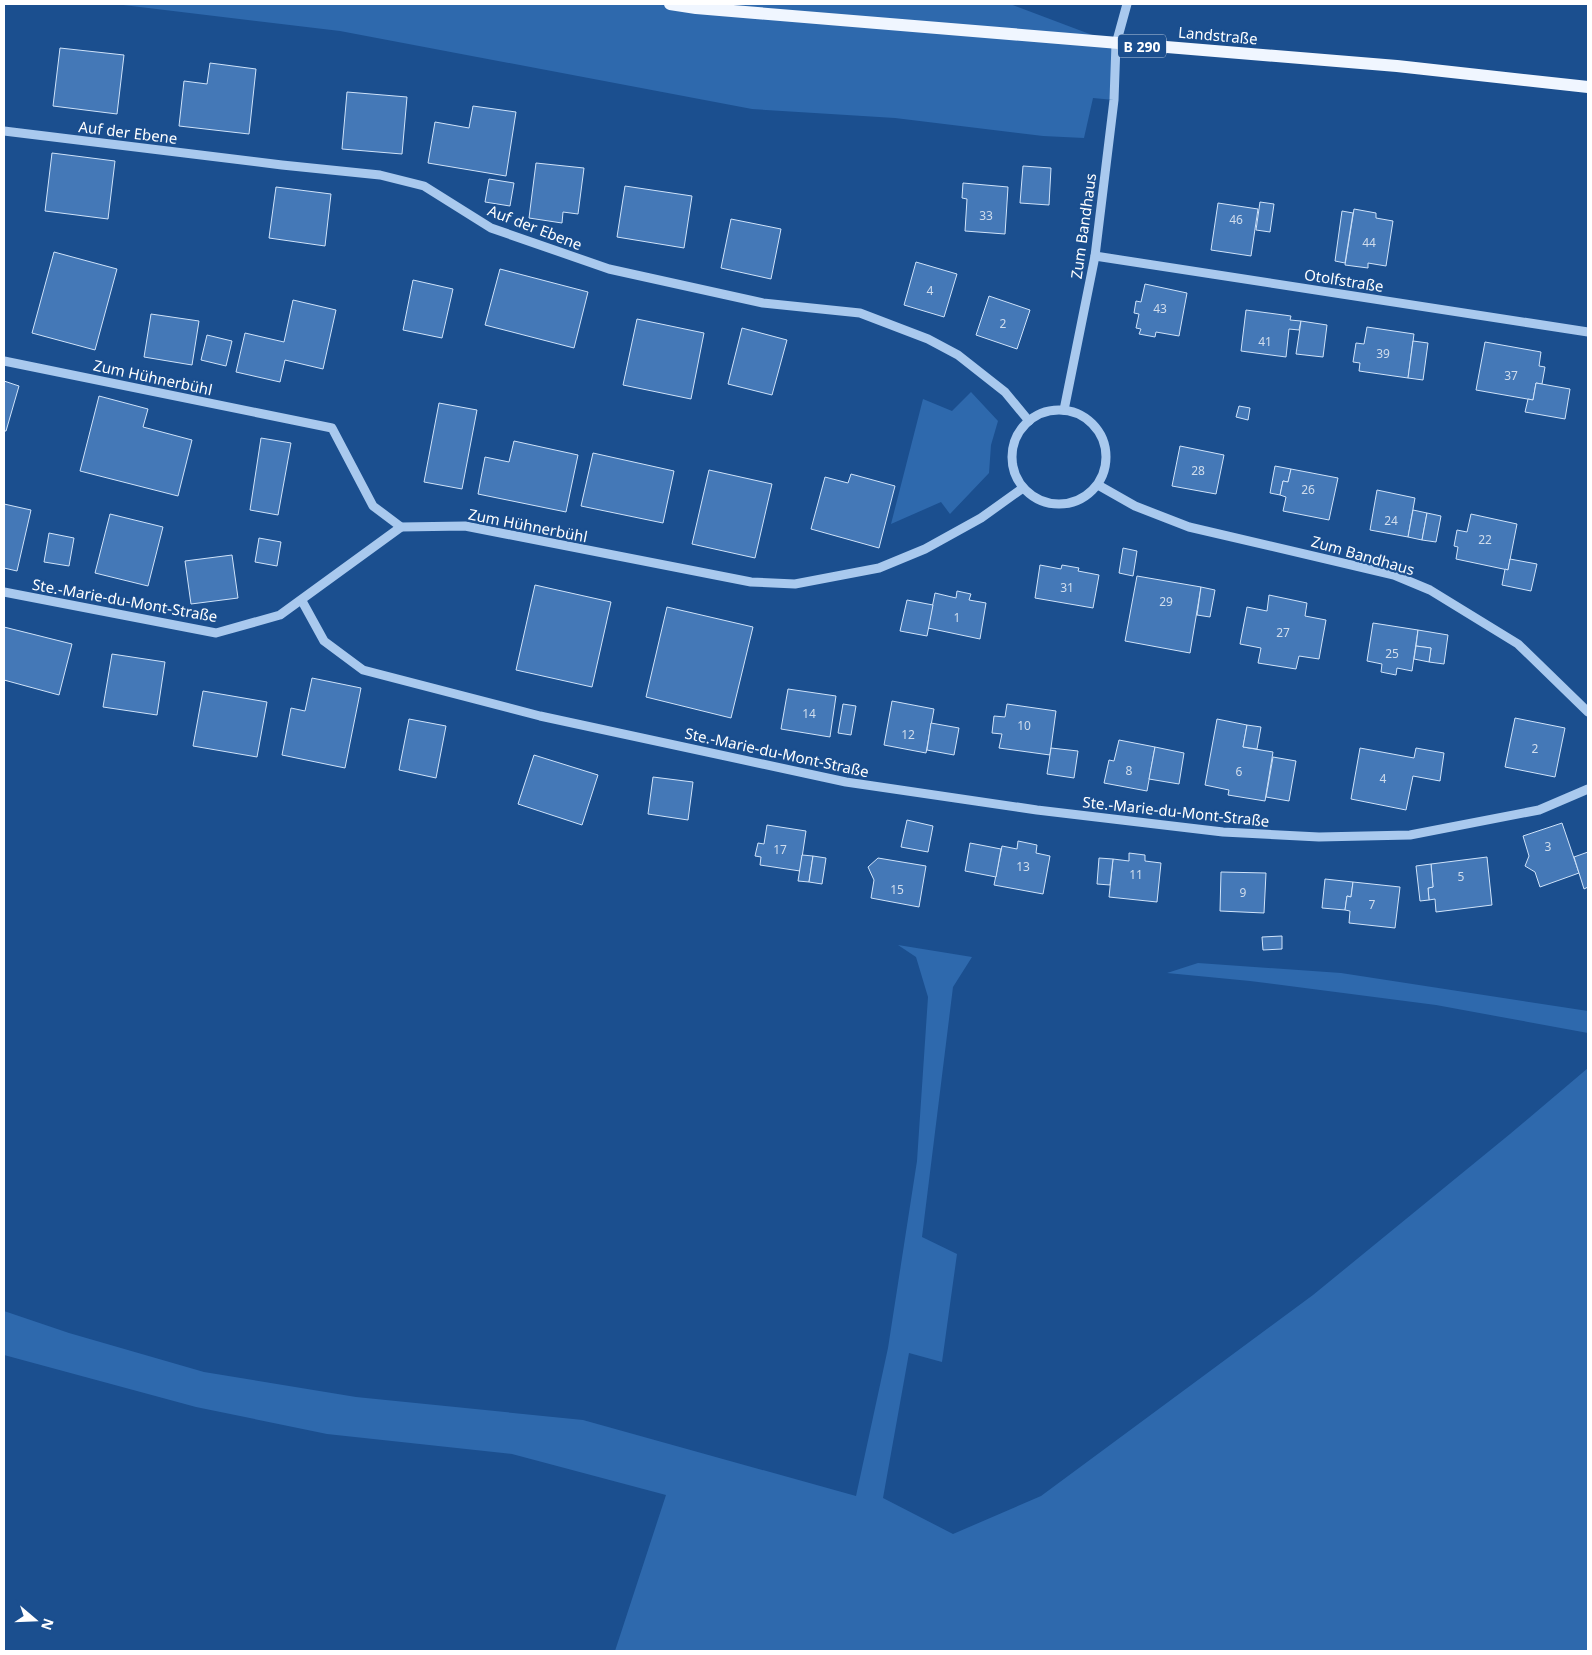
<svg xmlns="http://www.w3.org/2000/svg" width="1592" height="1655" viewBox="0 0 1592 1655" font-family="'Noto Sans',sans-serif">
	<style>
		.green { fill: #2e69ad }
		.building { fill: #4478b7; stroke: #cfe3fa }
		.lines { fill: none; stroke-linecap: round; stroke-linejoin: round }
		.minor { stroke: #a9c9ee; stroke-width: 9 }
		.major { stroke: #f0f6ff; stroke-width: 12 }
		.labels { text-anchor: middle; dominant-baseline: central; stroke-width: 4.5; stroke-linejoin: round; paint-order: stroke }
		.number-label { font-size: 12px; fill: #d0dded }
		.shield { fill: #1b4f8f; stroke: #bbcadd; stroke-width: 1 }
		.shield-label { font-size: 14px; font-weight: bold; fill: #fff }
		.street-label { font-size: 15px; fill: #fff; stroke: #1b4f8f }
	</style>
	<rect width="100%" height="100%" fill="#1b4f8f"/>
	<!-- green -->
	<g class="green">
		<path d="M115 4H1010L1116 44 1114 100 1093 98 1084 138 1043 136 895 118 752 109 340 31Z"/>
		<path d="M971 392 998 421 991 445 989 473 950 514 941 502 891 524 923 399 952 411Z"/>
		<path d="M898 945 972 957 953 987 922 1237 957 1254 942 1362 909 1353 883 1498 953 1534 1041 1496 1313 1295 1510 1134 1588 1068V1651H615L666 1495 512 1454 327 1434 196 1407 4 1355V1311L69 1333 204 1372 356 1397 583 1420 856 1496 888 1348 917 1161 928 997 916 957Z"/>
		<path d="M1198 963 1341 973 1588 1011V1033L1436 1005 1250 981 1167 973Z"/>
	</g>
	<!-- building -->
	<g class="building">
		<path d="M60 48 124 55 117 114 53 106Z"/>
		<path d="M210 63 256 69 249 134 179 126 184 81 207 84Z"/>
		<path d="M347 92 407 97 402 154 342 149Z"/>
		<path d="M473 106 516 112 506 176 428 163 435 122 469 128Z"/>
		<path d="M52 153 115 161 108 219 45 211Z"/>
		<path d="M536 163 584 168 578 214 563 212 562 223 529 218Z"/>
		<path d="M1023 166 1051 168 1049 205 1020 203Z"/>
		<path d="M489 179 514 183 510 206 485 202Z"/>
		<path d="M963 183 1008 187 1005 234 965 231 967 199 962 198Z"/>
		<path d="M625 186 692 196 684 248 617 237Z"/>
		<path d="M276 187 331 194 325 246 269 238Z"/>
		<path d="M1260 202 1274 204 1270 232 1256 230Z"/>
		<path d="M1218 203 1258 209 1251 256 1211 250Z"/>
		<path d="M1354 209 1376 213V218L1393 221 1386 266 1368 263V268L1345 265Z"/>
		<path d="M1342 211 1353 213 1345 263 1335 261Z"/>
		<path d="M731 219 781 229 771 279 721 268Z"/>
		<path d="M54 252 117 269 95 350 32 333Z"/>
		<path d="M916 262 957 274 944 317 904 305Z"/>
		<path d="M500 269 588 292 574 348 485 325Z"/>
		<path d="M413 280 453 289 442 338 403 330Z"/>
		<path d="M1145 284 1187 293 1179 336 1156 332 1155 337 1139 334 1141 329 1136 328 1139 314 1134 313 1136 301 1141 302Z"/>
		<path d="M989 296 1030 310 1017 349 976 335Z"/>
		<path d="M293 300 336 310 323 369 285 360 280 382 236 372 245 333 284 342Z"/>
		<path d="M1246 310 1291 316 1290 320 1301 321 1299 330 1289 329 1286 357 1241 351Z"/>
		<path d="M151 314 199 321 192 365 144 357Z"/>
		<path d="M637 319 704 333 691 399 623 385Z"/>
		<path d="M1301 321 1327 325 1323 357 1296 354Z"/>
		<path d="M1367 327 1414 334 1408 378 1359 371 1360 363 1353 362 1356 343 1364 344Z"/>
		<path d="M742 328 787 340 772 395 728 384Z"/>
		<path d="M207 335 232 341 226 366 201 360Z"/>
		<path d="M1413 341 1428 343 1423 380 1408 378Z"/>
		<path d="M1485 342 1541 352 1539 366 1545 367 1542 384 1536 383 1533 400 1476 390Z"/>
		<path d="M4 381 19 386 6 431H4Z"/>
		<path d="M1536 383 1570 389 1565 419 1525 412 1528 399 1533 400Z"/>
		<path d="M99 396 148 409 143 427 192 440 178 496 80 471Z"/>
		<path d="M439 403 477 410 462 489 424 482Z"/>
		<path d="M1239 406 1250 408 1248 420 1236 417Z"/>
		<path d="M261 438 291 443 278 515 250 510Z"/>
		<path d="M514 441 578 455 566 512 478 494 485 457 509 462Z"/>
		<path d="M1180 446 1224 455 1216 494 1172 486Z"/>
		<path d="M593 453 674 471 663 523 581 506Z"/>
		<path d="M1275 466 1291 469 1288 482 1283 481 1280 495 1270 493Z"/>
		<path d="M1291 469 1338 478 1329 520 1283 511 1286 497 1280 495 1283 481 1288 482Z"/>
		<path d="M709 470 772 484 755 558 692 544Z"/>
		<path d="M851 474 895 486 879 548 811 529 825 477 848 483Z"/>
		<path d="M1377 490 1415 498 1408 537 1370 530Z"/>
		<path d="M4 504 31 510 17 571 4 568Z"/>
		<path d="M1413 510 1427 513 1422 540 1408 537Z"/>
		<path d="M1427 513 1441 516 1436 542 1422 540Z"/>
		<path d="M110 514 163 527 148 586 95 573Z"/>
		<path d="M1471 514 1517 524 1508 570 1456 559 1458 547 1454 546 1457 530 1467 532Z"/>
		<path d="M49 533 74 538 69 566 44 562Z"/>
		<path d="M259 538 281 542 277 566 255 562Z"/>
		<path d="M1123 548 1137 551 1133 576 1119 573Z"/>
		<path d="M232 555 238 598 191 604 185 561Z"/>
		<path d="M1510 559 1537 564 1531 591 1502 585 1505 569 1508 570Z"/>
		<path d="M1040 565 1061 569 1062 565 1079 568 1078 571 1099 575 1093 608 1035 598Z"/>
		<path d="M1137 576 1201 587 1190 653 1125 641Z"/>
		<path d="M535 585 611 602 592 687 516 670Z"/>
		<path d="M1201 587 1215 590 1210 617 1197 615Z"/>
		<path d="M957 591 971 594 969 600 986 603 980 639 928 628 935 593 956 598Z"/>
		<path d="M1269 595 1307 603 1305 616 1326 620 1319 659 1299 656 1296 669 1258 663 1261 648 1240 644 1247 607 1267 611Z"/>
		<path d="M907 600 933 605 927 636 900 631Z"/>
		<path d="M667 607 753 627 731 718 646 697Z"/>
		<path d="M1373 623 1418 630 1412 671 1397 668 1396 675 1381 672 1382 664 1367 661Z"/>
		<path d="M4 627 72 644 59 695 4 680Z"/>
		<path d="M1418 630 1448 635 1444 664 1429 662 1431 648 1416 646Z"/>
		<path d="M1416 646 1431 648 1429 662 1414 659Z"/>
		<path d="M112 654 165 662 157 715 103 707Z"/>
		<path d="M312 678 361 688 345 768 282 755 291 708 305 711Z"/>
		<path d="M788 689 836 696 830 737 781 729Z"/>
		<path d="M203 691 267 702 257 757 193 746Z"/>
		<path d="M892 701 934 709 926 753 884 745Z"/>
		<path d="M843 704 856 706 851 735 838 733Z"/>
		<path d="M1007 704 1056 711 1050 755 999 748 1002 734 992 733 994 716 1005 717Z"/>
		<path d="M1515 718 1565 728 1555 777 1505 767Z"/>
		<path d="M409 719 446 726 436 778 399 770Z"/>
		<path d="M1217 719 1247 725 1243 747 1273 752 1265 801 1228 795 1229 790 1205 785Z"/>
		<path d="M931 723 959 728 954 755 927 750Z"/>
		<path d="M1247 725 1261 727 1257 749 1243 747Z"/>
		<path d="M1119 740 1155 747 1147 791 1104 783 1109 760 1114 761Z"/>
		<path d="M1155 747 1184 753 1179 784 1149 779Z"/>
		<path d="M1051 748 1078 751 1074 778 1047 774Z"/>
		<path d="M1360 748 1414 758 1416 748 1444 753 1440 781 1413 776 1406 810 1351 799Z"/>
		<path d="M534 755 598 775 582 825 518 804Z"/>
		<path d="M1273 757 1296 761 1289 801 1266 797Z"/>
		<path d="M653 777 693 782 688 820 648 814Z"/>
		<path d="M907 820 933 826 928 852 901 847Z"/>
		<path d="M1562 823 1579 873 1540 887 1535 872 1525 866 1529 856 1523 836Z"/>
		<path d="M767 825 806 831 800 871 760 865 761 857 755 856 758 843 764 844Z"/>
		<path d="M1018 841 1037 845 1036 853 1050 856 1043 894 994 885 1002 846 1017 849Z"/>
		<path d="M970 843 1001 849 996 877 965 871Z"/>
		<path d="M1588 852V887L1584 889 1574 857Z"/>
		<path d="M1129 853 1145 855V861L1161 863 1157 902 1109 897 1113 859 1129 861Z"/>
		<path d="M802 855 813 856 809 882 798 881Z"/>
		<path d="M813 856 826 858 822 884 809 882Z"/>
		<path d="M1487 857 1492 905 1436 912 1435 899 1429 900 1428 888 1433 887 1431 864Z"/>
		<path d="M878 858 926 866 919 907 871 898 874 880 868 867Z"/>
		<path d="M1099 858 1113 859 1110 885 1097 884Z"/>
		<path d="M1431 864 1433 887 1428 888 1429 900 1420 901 1416 866Z"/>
		<path d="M1221 872 1266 873 1264 913 1220 911Z"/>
		<path d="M1325 879 1353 882 1351 897 1347 896 1345 910 1322 908Z"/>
		<path d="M1353 882 1400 887 1395 928 1349 923 1350 911 1345 910 1347 896 1351 897Z"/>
		<path d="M1282 936V949L1263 950 1262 937Z"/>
	</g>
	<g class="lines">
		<!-- minor -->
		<g class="minor">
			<path d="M4 131 282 165 380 175 424 186 491 228 609 269 763 303 860 313 928 339 958 355 1005 392 1029 421"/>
			<path d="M1095 256 1588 332"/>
			<path d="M4 361 332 428 373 506 401 527 465 526 751 582 795 584 879 568 925 549 981 518 1023 488"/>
			<circle cx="1059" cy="457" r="47"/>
			<path d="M1064 410 1095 256 1114 100 1116 44 1127 4"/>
			<path d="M1098 485 1135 506 1189 527 1394 575 1430 590 1518 644 1588 712"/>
			<path d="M4 592 216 633 280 615 401 527"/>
			<path d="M302 601 324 641 363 670 540 716 846 782 1037 810 1223 832 1319 837 1410 835 1539 810 1588 789"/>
		</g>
		<!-- major -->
		<path class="major" d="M670 4 696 8 1397 66 1588 87"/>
	</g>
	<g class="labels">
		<!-- number labels -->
		<g class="number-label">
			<text x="986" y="215">33</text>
			<text x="1236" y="219">46</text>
			<text x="1369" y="242">44</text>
			<text x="930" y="290">4</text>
			<text x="1160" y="308">43</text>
			<text x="1003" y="323">2</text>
			<text x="1265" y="341">41</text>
			<text x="1383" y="353">39</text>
			<text x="1511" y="375">37</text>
			<text x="1198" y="470">28</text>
			<text x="1308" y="489">26</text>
			<text x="1391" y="520">24</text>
			<text x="1485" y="539">22</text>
			<text x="1067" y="587">31</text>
			<text x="1166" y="601">29</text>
			<text x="957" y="617">1</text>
			<text x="1283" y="632">27</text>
			<text x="1392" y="653">25</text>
			<text x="809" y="713">14</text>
			<text x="1024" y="725">10</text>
			<text x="908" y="734">12</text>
			<text x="1535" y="748">2</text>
			<text x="1129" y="770">8</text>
			<text x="1239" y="771">6</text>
			<text x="1383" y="778">4</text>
			<text x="1548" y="846">3</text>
			<text x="780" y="849">17</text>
			<text x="1023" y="866">13</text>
			<text x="1136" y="874">11</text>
			<text x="1461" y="876">5</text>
			<text x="897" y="889">15</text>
			<text x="1243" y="892">9</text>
			<text x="1372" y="904">7</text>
		</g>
		<!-- shield labels -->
		<rect class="shield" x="1118" y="34.5" width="48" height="23" rx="4"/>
		<g class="shield-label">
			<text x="1142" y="46">B 290</text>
		</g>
		<!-- street labels -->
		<g class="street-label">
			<text transform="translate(1218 35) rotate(5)">Landstraße</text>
			<text transform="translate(128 132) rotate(7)">Auf der Ebene</text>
			<text transform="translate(1083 226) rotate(-82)">Zum Bandhaus</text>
			<text transform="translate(535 227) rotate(21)">Auf der Ebene</text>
			<text transform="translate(1344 280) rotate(9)">Otolfstraße</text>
			<text transform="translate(153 377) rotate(12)">Zum Hühnerbühl</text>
			<text transform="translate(528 525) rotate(11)">Zum Hühnerbühl</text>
			<text transform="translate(1363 555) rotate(16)">Zum Bandhaus</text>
			<text transform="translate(125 600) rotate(10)">Ste.-Marie-du-Mont-Straße</text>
			<text transform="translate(777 752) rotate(12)">Ste.-Marie-du-Mont-Straße</text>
			<text transform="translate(1176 811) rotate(6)">Ste.-Marie-du-Mont-Straße</text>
		</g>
	</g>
	<!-- border -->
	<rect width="1592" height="1655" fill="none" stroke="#ffffff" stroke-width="10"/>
	<!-- north arrow -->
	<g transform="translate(35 1620) rotate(109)" stroke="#1b4f8f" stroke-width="4" paint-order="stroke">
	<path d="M0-4L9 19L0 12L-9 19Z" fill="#ffffff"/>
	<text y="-8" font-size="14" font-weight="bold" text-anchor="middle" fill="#ffffff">N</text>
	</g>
</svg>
